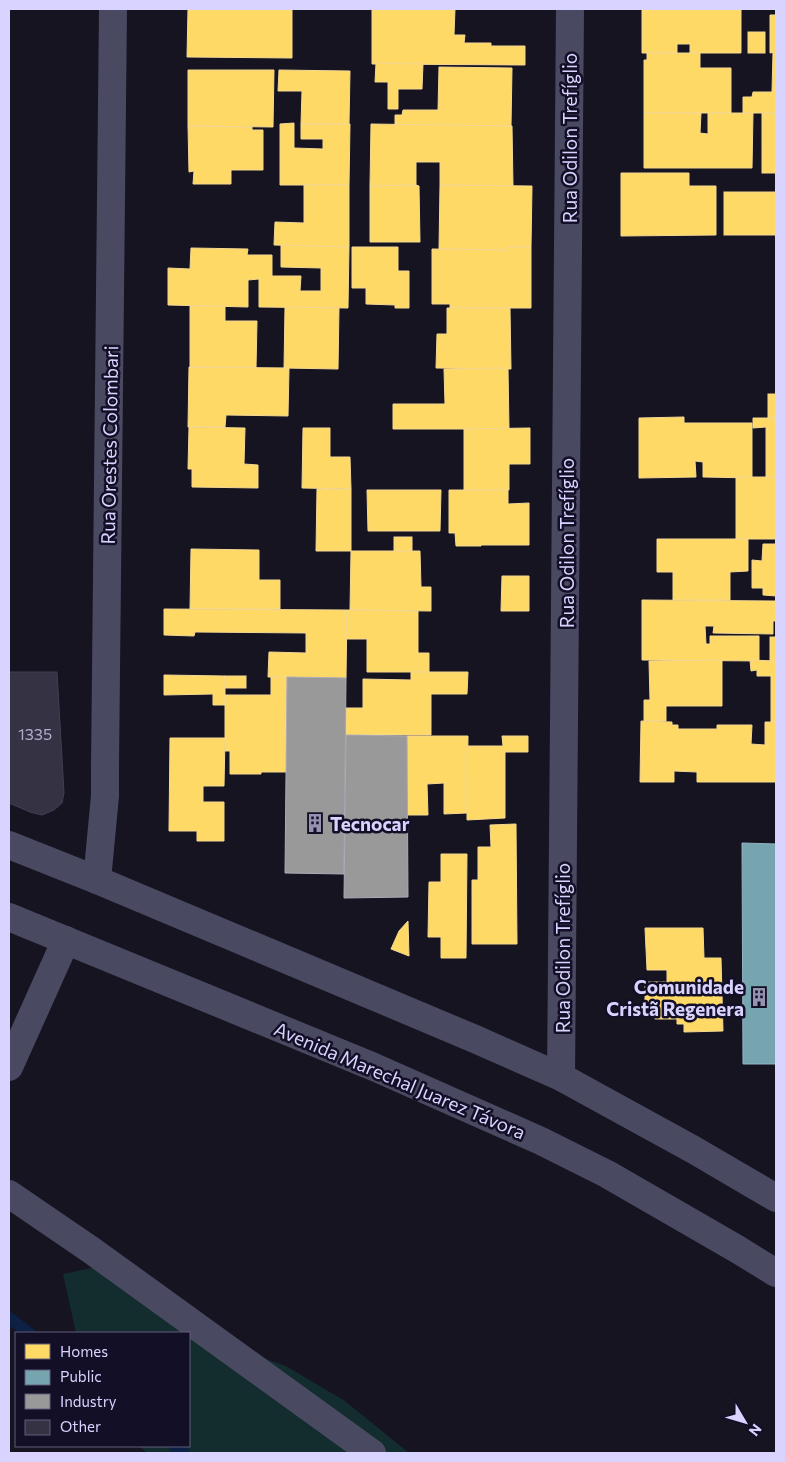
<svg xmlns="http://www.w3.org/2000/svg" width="785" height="1462" viewBox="0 0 785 1462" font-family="Commissioner,sans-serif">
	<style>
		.green { fill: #132c2d }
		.homes { fill: #ffd966; stroke: #f4d894 }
		.public { fill: #76a5af; stroke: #94b3c7 }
		.industry { fill: #999; stroke: #acabb8 }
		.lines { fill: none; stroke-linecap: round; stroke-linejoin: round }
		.stream { stroke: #0d2144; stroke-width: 12 }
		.building { fill: #343243; stroke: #433f54 }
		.minor { stroke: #4a4962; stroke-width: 28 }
		.tertiary { stroke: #4a4962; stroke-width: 28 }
		.labels { text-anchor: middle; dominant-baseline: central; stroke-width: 5; stroke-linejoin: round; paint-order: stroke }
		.number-label { font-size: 16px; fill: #b0acd0 }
		.street-label { font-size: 19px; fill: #d9d4ff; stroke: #130f26 }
		.poi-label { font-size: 19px; font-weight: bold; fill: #d9d4ff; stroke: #130f26; text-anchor: start }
	</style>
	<rect width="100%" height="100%" fill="#161421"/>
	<!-- green -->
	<path class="green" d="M124 1261 229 1346 286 1366 345 1401 409 1453H147L139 1446H189V1333H76L63 1274Z"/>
	<!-- homes -->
	<g class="homes">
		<path d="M188 9H292V58L187 57Z"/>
		<path d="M372 9H455L454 35H465L464 43H491V46H525V65L372 64Z"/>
		<path d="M642 9H741V53H690V44H677V53H642Z"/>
		<path d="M770 15H776V52L770 53Z"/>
		<rect x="748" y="32" width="17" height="21"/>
		<path d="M773 52H776V113H743V97H752L753 92H772Z"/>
		<path d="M647 53H700V68H731V113H644V60H647Z"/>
		<path d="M376 63 423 64 422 89H398V109H388V82H375Z"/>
		<path d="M439 67 512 68 511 126 395 125V115H402L403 110H438Z"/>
		<path d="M188 70H274L273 127 188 126Z"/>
		<path d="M279 70 350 71 349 124H301L302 91H278Z"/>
		<path d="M644 113H701L700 133 708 134V113H753L752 168H644Z"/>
		<rect x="762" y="113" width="14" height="60"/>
		<path d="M294 123V148L323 149V139H301V124H350L349 185H280V124Z"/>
		<path d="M371 124 512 126 513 186 440 185V162H416V185L370 186Z"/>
		<path d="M188 126 252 127V130H263V170H231V184H193L194 171 189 172Z"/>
		<path d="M621 173H689V186H716V235L621 236Z"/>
		<path d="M304 185H349V247L274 245 275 222 304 223Z"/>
		<path d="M416 185 419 186 420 242H370V186Z"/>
		<path d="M440 185 532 186 531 247H507L508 250 439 249Z"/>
		<rect x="724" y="192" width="52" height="43"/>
		<path d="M281 245 349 247 348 308 259 307V279L248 280V307L168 305V268L190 269 191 248 248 249 247 255H272V276H301L300 291H321V268L281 267Z"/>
		<path d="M352 247H398V271H409V308H395V305L366 304V288H352Z"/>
		<path d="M507 247H531V308H450V304H432V249L508 250Z"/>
		<path d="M190 306H225V321H257L256 368 190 367Z"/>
		<path d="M285 307 339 308 338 369 284 368Z"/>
		<path d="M447 308H510L511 369 436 368 437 334H447Z"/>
		<path d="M189 367 289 368 288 416 226 415 225 427H188Z"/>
		<path d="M508 368 509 429H393V404H445L444 369Z"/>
		<rect x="768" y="394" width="8" height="24"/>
		<path d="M684 417V423H752V478L703 477V462L695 461 696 477 639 478V418Z"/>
		<path d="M753 418H776V477L766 478V427L753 428Z"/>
		<path d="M189 427 245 428 244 464 258 465V488L192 487V469H188Z"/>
		<path d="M303 428H330V457H350L351 489 302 488Z"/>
		<path d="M530 428V464H509V490H464V429Z"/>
		<rect x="736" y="477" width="40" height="62"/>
		<path d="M317 489H351V551H316Z"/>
		<path d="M367 490H441L440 531H368Z"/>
		<path d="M449 490H508V504L529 503V545H481V546H456L455 533H449Z"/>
		<rect x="394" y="537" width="18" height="14"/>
		<path d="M657 539H748V571L730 572V600H673V572H657Z"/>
		<path d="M763 544H776V596L763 595V588H752V560L762 561Z"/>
		<path d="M191 549 259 550V580H280V609H190Z"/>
		<path d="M351 551H420L421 587H431V611L350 610Z"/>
		<path d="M502 576H529V611H501Z"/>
		<path d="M642 600 776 601V621H773V634L713 633 714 626H705L706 644H710V636H759V661L642 660Z"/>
		<path d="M164 609 347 610 346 678 268 677 269 652 306 653V633L195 632 194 636 164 635Z"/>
		<path d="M347 610 418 611V653H429V672H367V639H346Z"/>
		<rect x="770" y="637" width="6" height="24"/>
		<path d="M722 660V706H666V721H644V700H650L649 661Z"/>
		<path d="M750 660 776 661V722H771V676H757V670L751 671Z"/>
		<path d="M411 672H468L467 694H431V735H346V708H363V679L411 680Z"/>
		<path d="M164 675 225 676V705H213V694L164 695Z"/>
		<rect x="225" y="676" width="21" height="12"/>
		<path d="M271 677H287L286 772H261V774H230V751H225V695H271Z"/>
		<path d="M641 721 672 722V725H678V729H717V725H752L751 744 765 745V722H776V782H697V772L674 771V782H640Z"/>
		<path d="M407 736H468L467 813 444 814V783L427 784 428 815H408Z"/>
		<path d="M502 736H528V752H505V818L467 820V746H503Z"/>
		<path d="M170 738H225L224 786H203V802H224V841H197V831H169Z"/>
		<path d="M516 824 517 944H472V880H478V847H491L490 825Z"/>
		<path d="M441 854H467L466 958H441V937H428L429 882H441Z"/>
		<path d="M408 921 409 956 391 949 399 931Z"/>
		<path d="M645 928H703L704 958H721L723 1031 684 1032V1024H677V1019H655V1004H645V982H667V970H647Z"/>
	</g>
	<!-- public -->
	<path class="public" d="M742 843 776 844V1064H743Z"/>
	<!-- industry -->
	<g class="industry">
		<path d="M287 677 346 678 344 874 285 873Z"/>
		<path d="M346 735 407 736 408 897 344 898Z"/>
	</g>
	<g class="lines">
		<!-- stream -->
		<g class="stream">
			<path d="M9 1318 29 1333"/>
			<path d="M174 1446 184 1453"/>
		</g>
	</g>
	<!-- building -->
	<path class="building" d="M9 672H57L64 793 62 803 54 810 42 815 30 812 9 803Z"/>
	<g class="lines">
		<!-- minor -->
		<g class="minor">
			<path d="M97 880 105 796V766L113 9"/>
			<path d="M9 1067 66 940"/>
			<path d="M561 1077 570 9"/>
			<path d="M9 1194 91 1250 372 1453"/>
		</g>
		<!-- tertiary -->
		<g class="tertiary">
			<path d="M9 845 97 880 475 1039 561 1077 694 1150 776 1198"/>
			<path d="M9 917 374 1067 541 1141 607 1174 737 1249 776 1273"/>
		</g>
	</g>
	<!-- icons -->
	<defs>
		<g id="building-bare" transform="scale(1.5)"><path d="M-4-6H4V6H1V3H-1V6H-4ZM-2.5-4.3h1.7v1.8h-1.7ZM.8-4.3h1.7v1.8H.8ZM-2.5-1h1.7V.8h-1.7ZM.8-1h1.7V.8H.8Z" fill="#9591b1" stroke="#130f26" stroke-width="2.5" paint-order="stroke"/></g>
	</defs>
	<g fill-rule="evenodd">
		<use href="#building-bare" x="315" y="823"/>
		<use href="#building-bare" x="759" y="997"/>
	</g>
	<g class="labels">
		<!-- number labels -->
		<g class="number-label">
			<text x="35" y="733">1335</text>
		</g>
		<!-- street labels -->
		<g class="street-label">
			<text transform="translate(569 138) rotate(-90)">Rua Odilon Trefíglio</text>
			<text transform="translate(109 445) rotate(-89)">Rua Orestes Colombari</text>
			<text transform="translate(566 543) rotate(-90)">Rua Odilon Trefíglio</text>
			<text transform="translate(562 948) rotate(-90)">Rua Odilon Trefíglio</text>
			<text transform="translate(400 1080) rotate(23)">Avenida Marechal Juarez Távora</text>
		</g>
		<!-- poi labels -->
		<g class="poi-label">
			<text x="330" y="823">Tecnocar</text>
			<text x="744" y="986" text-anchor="end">Comunidade<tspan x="744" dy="22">Cristã Regenera</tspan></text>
		</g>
	</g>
	<!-- border -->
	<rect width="785" height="1462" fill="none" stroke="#d9d4ff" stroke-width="20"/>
	<!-- legend -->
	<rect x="15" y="1332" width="175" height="115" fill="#130f26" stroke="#625e7d"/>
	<rect x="25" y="1344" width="25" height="15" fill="#ffd966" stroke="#625e7d"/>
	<text x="60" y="1357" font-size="15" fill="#d9d4ff">Homes</text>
	<rect x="25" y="1370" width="25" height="15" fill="#76a5af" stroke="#625e7d"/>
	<text x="60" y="1382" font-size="15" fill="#d9d4ff">Public</text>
	<rect x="25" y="1394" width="25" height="15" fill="#999999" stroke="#625e7d"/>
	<text x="60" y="1407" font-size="15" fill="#d9d4ff">Industry</text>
	<rect x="25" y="1420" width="25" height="15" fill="#343243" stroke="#625e7d"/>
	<text x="60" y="1432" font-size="15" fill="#d9d4ff">Other</text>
	<!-- north arrow -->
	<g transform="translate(745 1422) rotate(128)" stroke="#130f26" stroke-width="4" paint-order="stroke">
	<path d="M0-4L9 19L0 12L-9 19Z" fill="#d9d4ff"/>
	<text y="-8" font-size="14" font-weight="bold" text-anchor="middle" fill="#d9d4ff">N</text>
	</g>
</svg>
